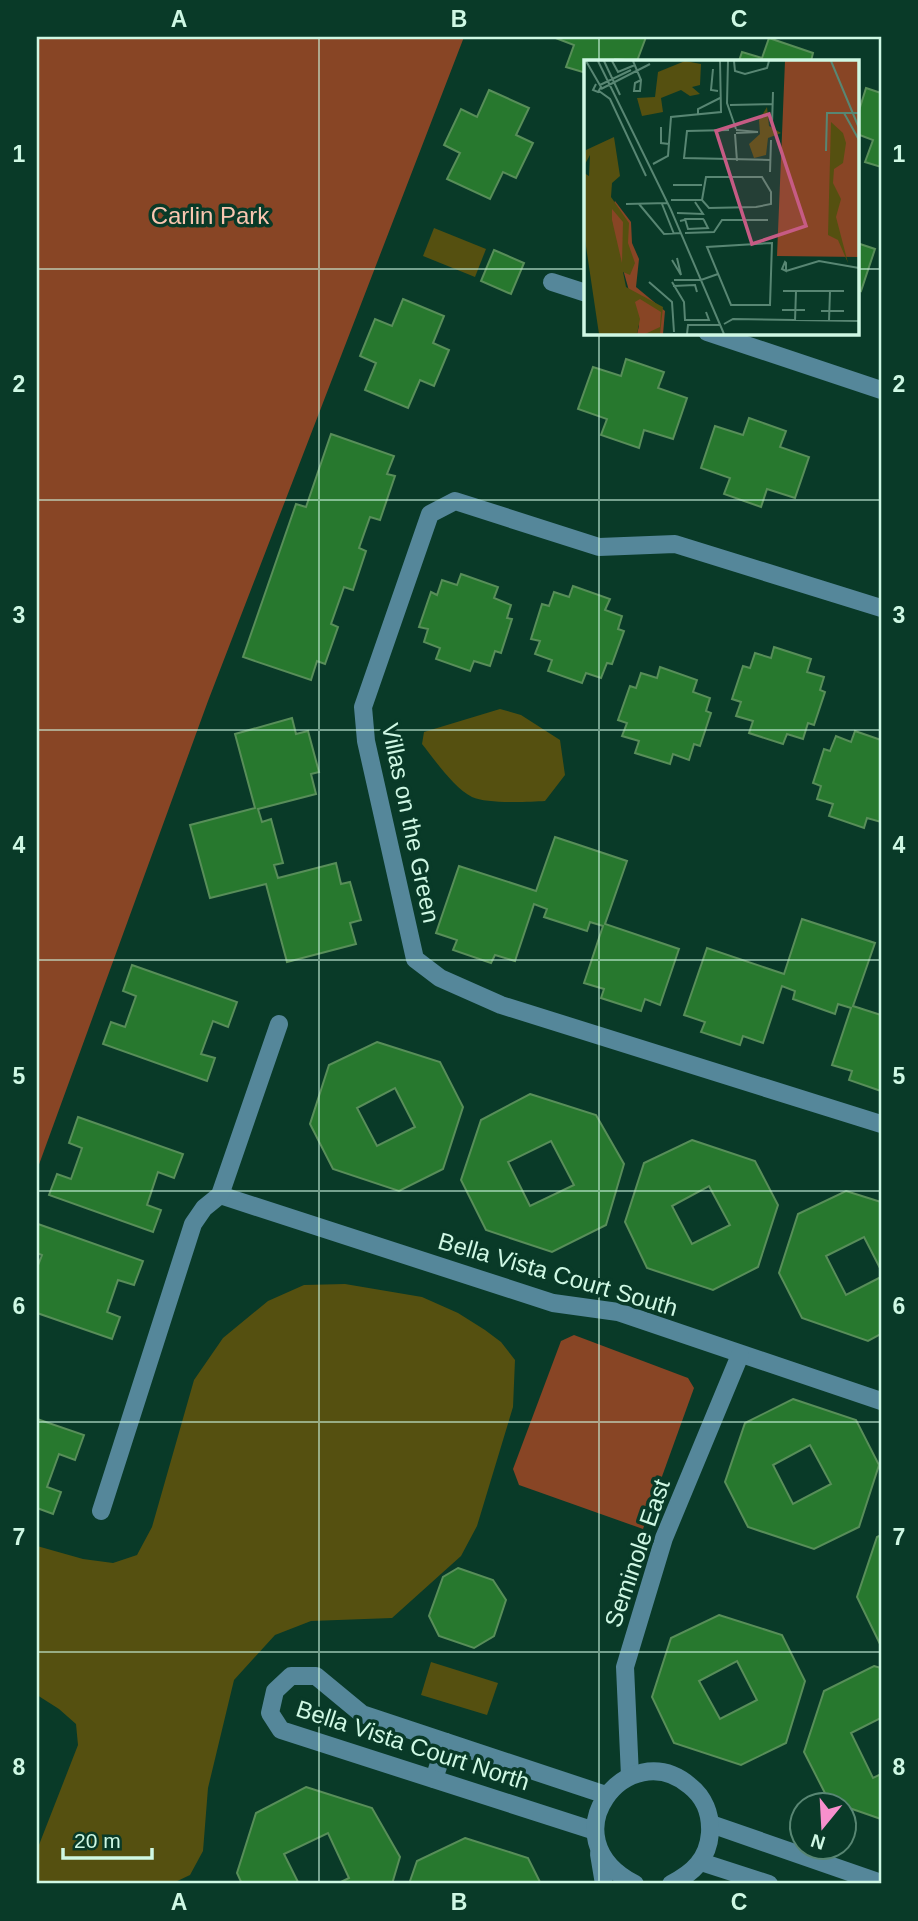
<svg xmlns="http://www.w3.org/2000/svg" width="918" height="1921" viewBox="0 0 918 1921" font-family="Helvetica,sans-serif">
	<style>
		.green { fill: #884525 }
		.water { fill: #555010 }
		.building { fill: #27782e; stroke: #588e59; stroke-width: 2; fill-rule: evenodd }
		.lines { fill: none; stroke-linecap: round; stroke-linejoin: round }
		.minor { stroke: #55879a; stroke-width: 18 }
		.grid { fill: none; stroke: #cff8e4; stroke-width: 2; stroke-opacity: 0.55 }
		.labels { text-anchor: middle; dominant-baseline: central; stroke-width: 7; stroke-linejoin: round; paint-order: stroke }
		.park-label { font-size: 24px; fill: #f9c6b0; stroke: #093a28 }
		.street-label { font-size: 24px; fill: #cff8e4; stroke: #093a28 }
		.inset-road { fill: none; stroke: #588673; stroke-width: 2 }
		.view { fill: #c65b84; fill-opacity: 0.15; stroke: #c65b84; stroke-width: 3.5 }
		.inset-edge { fill: none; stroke: #cff8e4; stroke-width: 3.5 }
		.neatline { fill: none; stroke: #cff8e4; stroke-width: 2.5 }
		.grid-label { font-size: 23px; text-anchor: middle; font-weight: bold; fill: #cff8e4 }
	</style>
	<rect width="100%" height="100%" fill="#093a28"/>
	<!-- green -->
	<g class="green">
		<path d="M37 37H464L208 701 37 1170Z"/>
		<path d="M574 1335 688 1378 694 1388 643 1529 519 1485 513 1469 561 1341Z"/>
	</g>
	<!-- water -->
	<g class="water">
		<path d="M434 228 486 249 475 277 423 256Z"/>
		<path d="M500 709 521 715 560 740 565 775 545 801C528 802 487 804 472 797 454 788 434 759 422 744L424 732Z"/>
		<path d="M345 1284 422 1297 458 1313 485 1330 501 1342 515 1360 513 1407 477 1526 461 1556 392 1618 311 1621 275 1635 234 1680 208 1788 203 1851 190 1875 171 1884H37V1850L78 1745 76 1724 59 1709 37 1695V1546L83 1559 113 1563 137 1555 152 1527 194 1380 223 1338 268 1301 304 1285Z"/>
		<path d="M431 1662 498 1683 487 1715 421 1695Z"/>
	</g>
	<!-- building -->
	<g class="building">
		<path d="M553 37H646L637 61 615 59 614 61H586V73L566 67 574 45Z"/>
		<path d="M769 38 813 53 811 61H739L742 52 762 58Z"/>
		<path d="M866 88 881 93V167L865 162 873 140 857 134V117Z"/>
		<path d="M489 90 529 108 516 135 533 143 516 178 503 172 490 199 447 179 460 153 444 145 461 109 477 117Z"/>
		<path d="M857 243 875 249 861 291 857 289Z"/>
		<path d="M494 250 524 263 511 294 481 281Z"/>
		<path d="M403 299 444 316 433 343 449 350 434 386 420 380 408 408 365 390 376 363 360 356 375 319 392 326Z"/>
		<path d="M626 359 664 372 658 388 687 398 673 439 644 430 639 448 601 435 607 419 578 409 593 367 621 376Z"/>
		<path d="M749 418 786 431 780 447 809 457 795 498 767 489 761 507 724 494 730 478 701 468 715 426 743 435Z"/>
		<path d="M331 434 394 456 387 474 395 476 380 520 370 517 359 548 366 551 353 590 344 587 331 624 338 627 325 664 317 661 311 680 243 657 296 504 306 507Z"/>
		<path d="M461 574 498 587 494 598 511 605 507 618 512 619 501 653 495 651 490 666 474 661 470 671 436 659 440 648 424 642 428 629 419 627 431 592 437 595 442 580 457 585Z"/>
		<path d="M573 586 610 599 605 610 622 616 618 629 624 631 612 664 607 663 601 678 586 673 582 683 548 671 552 660 535 654 540 641 531 639 542 604 549 606 554 592 569 597Z"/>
		<path d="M774 647 811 659 807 672 824 677 820 690 825 692 814 725 808 723 803 739 787 734 783 744 749 733 753 721 736 716 741 702 732 699 743 666 750 668 755 653 771 658Z"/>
		<path d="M660 667 697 680 693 692 710 698 706 711 711 713 700 746 694 744 689 760 673 754 670 764 635 753 639 741 622 736 627 723 618 720 630 686 636 688 641 673 657 678Z"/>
		<path d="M292 718 296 734 308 731 319 772 311 774 316 794 258 809 262 822 271 819 283 863 274 865 278 878 336 863 341 884 350 882 361 920 350 923 356 944 287 962 266 884 210 898 190 825 255 808 235 734Z"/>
		<path d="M855 731 881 740V822L867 818 864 828 829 816 833 804 817 799 821 786 813 783 824 749 830 751 836 736 851 742Z"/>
		<path d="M555 837 627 861 605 924 679 949 660 1005 645 999 641 1011 601 998 604 989 584 983 603 926 590 922 587 931 544 917 547 909 534 904 515 961 495 955 491 963 453 950 457 940 436 933 459 866 536 891Z"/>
		<path d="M802 919 875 943 853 1006 881 1015V1091L849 1080 852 1071 832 1065 851 1008 838 1004 835 1014 793 999 795 991 782 986 763 1043 743 1036 740 1045 701 1032 705 1022 684 1015 707 948 784 974Z"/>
		<path d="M132 965 237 1002 228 1027 213 1021 201 1054 215 1058 207 1081 103 1044 111 1022 125 1027 136 996 123 991Z"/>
		<path d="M377 1042 440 1062 463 1107 443 1169 399 1191 333 1169 310 1124 329 1065ZM395 1088 415 1127 377 1146 357 1108Z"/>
		<path d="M530 1094 596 1115 624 1164 606 1225 552 1252 486 1230 461 1180 481 1120ZM551 1141 574 1185 530 1206 508 1162Z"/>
		<path d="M78 1117 183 1154 174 1178 158 1172 147 1205 161 1210 153 1232 49 1195 57 1174 71 1179 82 1148 69 1143Z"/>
		<path d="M692 1140 755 1161 778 1205 758 1267 713 1290 647 1268 625 1222 644 1163ZM709 1186 730 1225 692 1244 672 1206Z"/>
		<path d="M846 1191 881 1202V1270L864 1237 826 1256 846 1295 881 1277V1334L868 1341 802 1318 779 1273 798 1214Z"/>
		<path d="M38 1224 143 1261 134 1285 118 1280 107 1312 120 1317 112 1339 37 1313V1268L42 1255 37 1253Z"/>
		<path d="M793 1399 856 1420 879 1465 859 1527 814 1549 748 1527 725 1482 745 1423ZM810 1445 831 1484 793 1504 773 1465Z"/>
		<path d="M37 1419 84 1435 75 1460 59 1454 47 1487 61 1492 53 1514 37 1508Z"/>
		<path d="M881 1535V1646L857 1597 877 1537Z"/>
		<path d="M458 1568 493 1580 506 1600 494 1636 474 1648 439 1636 429 1616 443 1577Z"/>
		<path d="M719 1615 782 1635 805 1681 786 1743 741 1765 674 1743 652 1697 671 1638ZM737 1661 757 1700 720 1719 699 1681Z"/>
		<path d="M874 1666 881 1668V1718L851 1733 873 1778 881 1774V1819L829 1801 804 1752 824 1691Z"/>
		<path d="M306 1787 372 1808 400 1857 392 1884H337L349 1878 328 1833 284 1854 299 1884H242L237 1873 256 1813Z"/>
		<path d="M465 1838 528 1858 541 1884H409L417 1861Z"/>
	</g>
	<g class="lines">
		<!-- minor -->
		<g class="minor">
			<path d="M552 282 586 293"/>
			<path d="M707 332 881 390"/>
			<path d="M881 608 675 544 599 547 455 501 430 514 363 707 366 741 415 959 440 978 501 1005 881 1124"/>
			<path d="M220 1195 553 1303 618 1312 881 1401"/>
			<path d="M101 1511 193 1224 204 1208 220 1195 279 1024"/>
			<path d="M630 1776 625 1667 664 1538 740 1355"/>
			<path d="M434 1779 446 1742"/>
			<path d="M711 1824 881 1883"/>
			<path d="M595 1831 281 1730 270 1713 275 1691 291 1676H316L362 1714 606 1795"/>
			<path d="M599 1854 604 1884"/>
			<path d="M701 1862 769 1884"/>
			<path d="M635 1884C545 1838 628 1733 690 1786 704 1797 711 1814 710 1833 708 1859 693 1873 671 1884"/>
		</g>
	</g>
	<!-- grid -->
	<path class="grid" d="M319 37V1884M599 37V61M37 269H586M857 269H881M599 332V1884M37 500H881M37 730H881M37 960H881M37 1191H881M37 1422H881M37 1652H881"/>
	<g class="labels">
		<!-- park labels -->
		<g class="park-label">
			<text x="210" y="215">Carlin Park</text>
		</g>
		<!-- street labels -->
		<g class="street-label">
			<text transform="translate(411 823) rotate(78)">Villas on the Green</text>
			<text transform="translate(558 1274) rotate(16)">Bella Vista Court South</text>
			<text transform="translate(637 1553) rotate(-71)">Seminole East</text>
			<text transform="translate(413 1745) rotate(18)">Bella Vista Court North</text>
		</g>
	</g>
	<!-- overview -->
	<g transform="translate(584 60)">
		<rect width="275" height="275" fill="#093a28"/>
		<path d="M201 1H275V197L193 196ZM31 141 47 162 48 183 55 199 52 227 81 251 79 274H53L55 266 29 174 27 149Z" fill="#884525"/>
		<path d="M101 1 117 4 116 25 108 27 116 34 106 36 97 30 77 38 79 52 58 56 53 38 71 37 74 12ZM183 47 185 66 197 73 184 78 182 95 170 98 165 84 176 74 175 60ZM247 62 259 73 262 83 259 103 250 109 249 123 257 139 252 157 264 203 254 180 244 175ZM30 77 36 116 28 123 27 137 45 163 44 183 51 203 46 215 39 212 42 227 79 247 76 274H61L76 267 77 252 56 239 51 242 56 259 53 274H15L0 173V113L5 116 6 95 1 104 0 99 2 90ZM28 149 39 162 38 203 28 160Z" fill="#555010" fill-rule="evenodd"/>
		<path class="inset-road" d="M2 1 17 27 14 32 9 30 12 24M14 1 87 150 140 274M20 1 36 35M28 1 34 12 51 5M49 1 57 20 56 31H50L51 23 57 20M144 1 143 43 152 69M150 1 151 11 161 14 183 8 185 1M247 1 275 68M129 9 127 30 134 31M16 25 47 10M17 29 66 4M15 31 26 39 62 116M146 45 189 44M260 53 275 80M114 56V49L136 38M188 65 189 32M77 67V83L85 84M145 70 103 71 100 98 186 100M152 70 174 72 152 73M151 74 153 101M242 91 243 53H275M69 104 84 96 87 57 137 52 136 1M186 112 187 80M89 125H118M87 140H118L125 148 172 147 187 144V132L178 117H122L118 140M42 144 84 143M55 144 80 174 97 173M78 144 90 174M93 153 119 154 111 142M96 161 100 160 101 159H119L120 160 124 168 104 169 101 159M101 173 130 172 138 160H184M188 183 186 245H147L123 187ZM88 200 97 215 93 198M201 202 202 203V211L198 209ZM202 211 235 201 275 208M90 220H117L134 214M65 222 88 242 90 272M88 222 100 242 101 260H125L122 252M89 226 111 225 113 232M199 231H260M198 250H221M237 251H260M211 261 212 231M245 261 246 231M140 264 149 259 275 261M103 274 104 265H137"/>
		<path class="view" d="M185 54 222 166 168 184 132 71Z"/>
		<rect width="275" height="275" class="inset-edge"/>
	</g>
	<!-- border -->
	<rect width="918" height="1921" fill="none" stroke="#093a28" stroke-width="77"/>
	<!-- north arrow -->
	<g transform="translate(823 1826) rotate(198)"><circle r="33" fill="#093a28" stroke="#588673" stroke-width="2"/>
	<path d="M0-5L12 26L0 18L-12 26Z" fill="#f790cd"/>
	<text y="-10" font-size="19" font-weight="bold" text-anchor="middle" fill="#cff8e4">N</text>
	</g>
	<!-- scale -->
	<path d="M63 1848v10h89v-10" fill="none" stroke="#cff8e4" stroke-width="3.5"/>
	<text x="74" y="1848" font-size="21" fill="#cff8e4" stroke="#093a28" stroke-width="5" paint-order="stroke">20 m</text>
	<rect x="38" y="38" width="842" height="1844" class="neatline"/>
	<g class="grid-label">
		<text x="179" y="27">A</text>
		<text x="459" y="27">B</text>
		<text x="739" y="27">C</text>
		<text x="19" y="162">1</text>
		<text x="899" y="162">1</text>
		<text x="19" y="392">2</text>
		<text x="899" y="392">2</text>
		<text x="19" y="623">3</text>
		<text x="899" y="623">3</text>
		<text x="19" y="853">4</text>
		<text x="899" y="853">4</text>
		<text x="19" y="1084">5</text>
		<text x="899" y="1084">5</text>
		<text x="19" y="1314">6</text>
		<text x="899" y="1314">6</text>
		<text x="19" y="1545">7</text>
		<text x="899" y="1545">7</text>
		<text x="19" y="1775">8</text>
		<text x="899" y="1775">8</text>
		<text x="179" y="1910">A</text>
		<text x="459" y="1910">B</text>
		<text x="739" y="1910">C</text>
	</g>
</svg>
